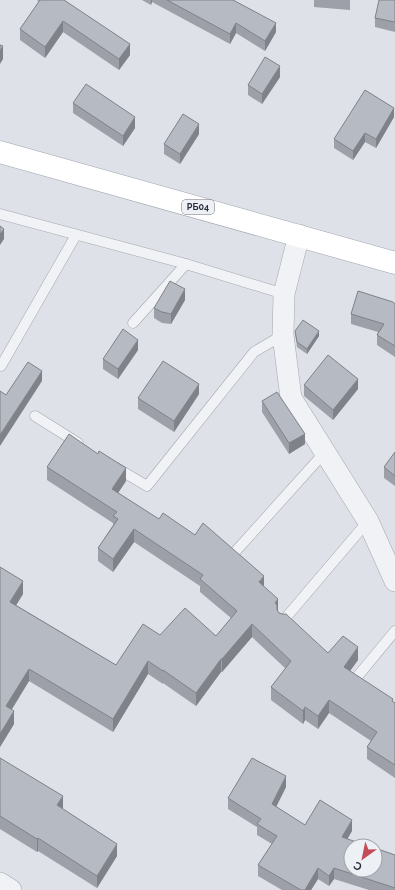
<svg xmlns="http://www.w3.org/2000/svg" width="395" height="890" viewBox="0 0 395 890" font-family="Raleway,sans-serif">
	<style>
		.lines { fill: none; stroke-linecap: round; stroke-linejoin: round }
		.service-casing { stroke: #a4a8b0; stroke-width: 11 }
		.minor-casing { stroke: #a4a8b0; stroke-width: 22 }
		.primary-casing { stroke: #9fa5b1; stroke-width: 23 }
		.service { stroke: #f1f2f5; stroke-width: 10 }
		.minor { stroke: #f1f2f5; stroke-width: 21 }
		.primary { stroke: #fff; stroke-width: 22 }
		.wall { fill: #9da0a8 }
		.shaded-wall { fill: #7f8288 }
		.building { fill: #b6bac3; stroke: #7f8288 }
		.labels { text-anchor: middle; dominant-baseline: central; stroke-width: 3; stroke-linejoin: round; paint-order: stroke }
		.shield { fill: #edf0f4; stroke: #646973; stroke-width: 1 }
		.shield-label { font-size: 9px; font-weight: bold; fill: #292f3c }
	</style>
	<rect width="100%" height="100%" fill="#dee1e7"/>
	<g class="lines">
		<!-- service casing -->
		<g class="service-casing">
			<g id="service">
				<path d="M0 214 186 264 284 294"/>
				<path d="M133 323 186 264"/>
				<path d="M1 366 76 235"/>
				<path d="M35 416 78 443"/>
				<path d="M115 467 147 486 254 352 283 335"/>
				<path d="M235 552 325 452"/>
				<path d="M283 621 368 521"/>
				<path d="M357 677 395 631"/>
			</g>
		</g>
		<!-- minor casing -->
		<g class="minor-casing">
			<g id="minor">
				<path d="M299 235 284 294 283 335 291 398 368 521 395 581"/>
				<path d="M0 883 11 890"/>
			</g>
		</g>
		<!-- primary casing -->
		<g class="primary-casing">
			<path id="primary" d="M0 152 395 263"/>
		</g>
		<!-- service -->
		<use href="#service" class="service"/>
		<!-- minor -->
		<use href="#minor" class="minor"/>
		<!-- primary -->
		<use href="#primary" class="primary"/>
	</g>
	<!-- wall -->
	<g class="wall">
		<path d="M37 0H64L130 55 119 70 63 32 45 58 20 40V29L39 2Z"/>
		<path d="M142 0H233L276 32 265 51 236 33 230 44 152 2 151 5Z"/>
		<path d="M314 0H350V10L314 7Z"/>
		<path d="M395 0V32L375 27V18Z"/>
		<path d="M280 77 262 104 248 95V85Z"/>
		<path d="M73 103 135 128 123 146 73 113Z"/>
		<path d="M394 117 376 148 365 142 353 160 334 148V139Z"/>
		<path d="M199 134 180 164 164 154V144Z"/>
		<path d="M185 300 171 324 162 323 154 318V308Z"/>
		<path d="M395 304V357L377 345V335L378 332 351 324V314Z"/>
		<path d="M295 331 319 336 307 354 297 347Z"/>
		<path d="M138 350 118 379 103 369V359Z"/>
		<path d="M304 385 358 389 333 420 304 396Z"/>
		<path d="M199 394 174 432 138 409V398Z"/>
		<path d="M262 401 305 444 289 454 262 412Z"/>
		<path d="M395 452V486L384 478V467Z"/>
		<path d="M47 467 126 481 118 493 264 587 278 612 328 653 358 660 350 671 395 703V778L367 759V747L371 741 329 713 318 729 305 720 303 724 271 700V687L286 669 252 637 222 672H221L196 706 163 683V684L148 674 113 732 29 681 11 710 14 724 0 747V567L23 594 16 605 116 665 160 635 216 636 231 618 200 592V586L134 542 113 572 98 561V548L113 525V523L47 480Z"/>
		<path d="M0 758 63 809 117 856 97 888 38 851 37 852 0 829Z"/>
		<path d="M286 787 276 807 305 825 352 831 347 839 395 855V890H369L334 879 329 886 318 879 311 890H282L258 876V865L272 844 257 835V827L228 809V798Z"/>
	</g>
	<!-- shaded-wall -->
	<g class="shaded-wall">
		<path d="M151 0H152V2L151 5Z"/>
		<path d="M63 21V32L45 58V47Z"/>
		<path d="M236 23V33L230 44V34Z"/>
		<path d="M276 23V32L265 51V41Z"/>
		<path d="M130 44V55L119 70V59Z"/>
		<path d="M3 46V59L0 64V51Z"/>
		<path d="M280 66V77L262 104V94Z"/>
		<path d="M394 108V117L376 148V139Z"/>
		<path d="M135 117V128L123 146V136Z"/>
		<path d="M199 124V134L180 164V154Z"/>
		<path d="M365 133V142L353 160V151Z"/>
		<path d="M4 229V239L0 245V234Z"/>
		<path d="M185 289V300L171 324V314Z"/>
		<path d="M319 331V336L307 354V349Z"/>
		<path d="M138 340V350L118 379V369Z"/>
		<path d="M42 371V381L0 446V435Z"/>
		<path d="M358 379V389L333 420V410Z"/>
		<path d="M199 384V394L174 432V421Z"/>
		<path d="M305 434V444L289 454V443Z"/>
		<path d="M126 468V481L112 502V489Z"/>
		<path d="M134 529V542L113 572V559Z"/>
		<path d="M264 576V589L259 582Z"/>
		<path d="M23 581V594L10 615V602Z"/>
		<path d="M278 599V612L277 613 275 603Z"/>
		<path d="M252 624V637L222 672V659Z"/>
		<path d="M358 647V660L344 679V667Z"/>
		<path d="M221 659V672L196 706V693Z"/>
		<path d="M148 661V674L113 732V719Z"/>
		<path d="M29 669V681L6 719V706Z"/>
		<path d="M329 700V713L318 729V716Z"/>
		<path d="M305 707V720L303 724V711Z"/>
		<path d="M14 711V724L0 747V734Z"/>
		<path d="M286 776V787L272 815V804Z"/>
		<path d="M63 796V809L57 818V805Z"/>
		<path d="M352 820V831L342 848V837Z"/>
		<path d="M38 838V851L37 852V839Z"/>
		<path d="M117 844V856L97 888V876Z"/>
		<path d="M318 868V879L311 890H305Z"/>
		<path d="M334 868V879L329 886V876Z"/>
	</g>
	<!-- building -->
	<g class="building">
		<path d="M40 0H64L130 44 119 59 63 21 45 47 20 29Z"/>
		<path d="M167 0H233L276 23 265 41 236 23 230 34Z"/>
		<path d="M379 0H395V22L375 18Z"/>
		<path d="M0 45 3 46 0 51Z"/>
		<path d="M265 57 280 66 262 94 248 85Z"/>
		<path d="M86 84 135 117 123 136 73 103Z"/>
		<path d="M365 90 394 108 376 139 365 133 353 151 334 139Z"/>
		<path d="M183 114 199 124 180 154 164 144Z"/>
		<path d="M0 226 4 229 0 234Z"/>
		<path d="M170 281 185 289 171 314 162 312 154 308Z"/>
		<path d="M358 291 393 302 395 304V346L377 335 384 324 351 314Z"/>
		<path d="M303 320 319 331 307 349 297 342 295 331Z"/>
		<path d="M123 329 138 340 118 369 103 359Z"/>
		<path d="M328 355 358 379 333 410 304 385Z"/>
		<path d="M163 361 199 384 174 421 138 398Z"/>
		<path d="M28 362 42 371 0 435V391L6 395Z"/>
		<path d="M277 392 305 434 289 443 262 401Z"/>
		<path d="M69 434 98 454 99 451 126 468 112 489 159 519 163 513 195 535 203 523 264 576 259 582 278 599 275 603 277 605V610L279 613 282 614H286L328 653 343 636 358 647 344 667 393 699 392 701 395 703V765L367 747 377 732 329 700 318 716 305 707 303 711 271 687 291 661 252 624 222 659H221L196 693 163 670V671L148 661 113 719 29 669 6 706 14 711 0 734V567L23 581 10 602 116 665 143 624 160 635 185 608 216 636 237 611 200 579 203 575 134 529 113 559 98 548 118 519 113 516 117 512 47 467Z"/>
		<path d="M395 452V476L384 467Z"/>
		<path d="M0 758 63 796 57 805 117 844 97 876 38 838 37 839 0 816Z"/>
		<path d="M252 758 286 776 272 804 305 825 320 800 352 820 342 837 368 846H351V870H375V848L395 855V888L334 868 329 876 318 868 305 890H301L258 865 277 836 257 824 261 819 228 798Z"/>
	</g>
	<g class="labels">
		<!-- shield labels -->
		<rect class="shield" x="182" y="200" width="32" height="14" rx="3"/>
		<g class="shield-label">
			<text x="198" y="207">РБ04</text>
		</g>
	</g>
	<!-- north arrow -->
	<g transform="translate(363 858) rotate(213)"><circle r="19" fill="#edf0f4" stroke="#9fa3aa"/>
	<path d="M0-3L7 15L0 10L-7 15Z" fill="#c34c59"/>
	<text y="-6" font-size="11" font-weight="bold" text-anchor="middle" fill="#292f3c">С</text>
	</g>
</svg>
